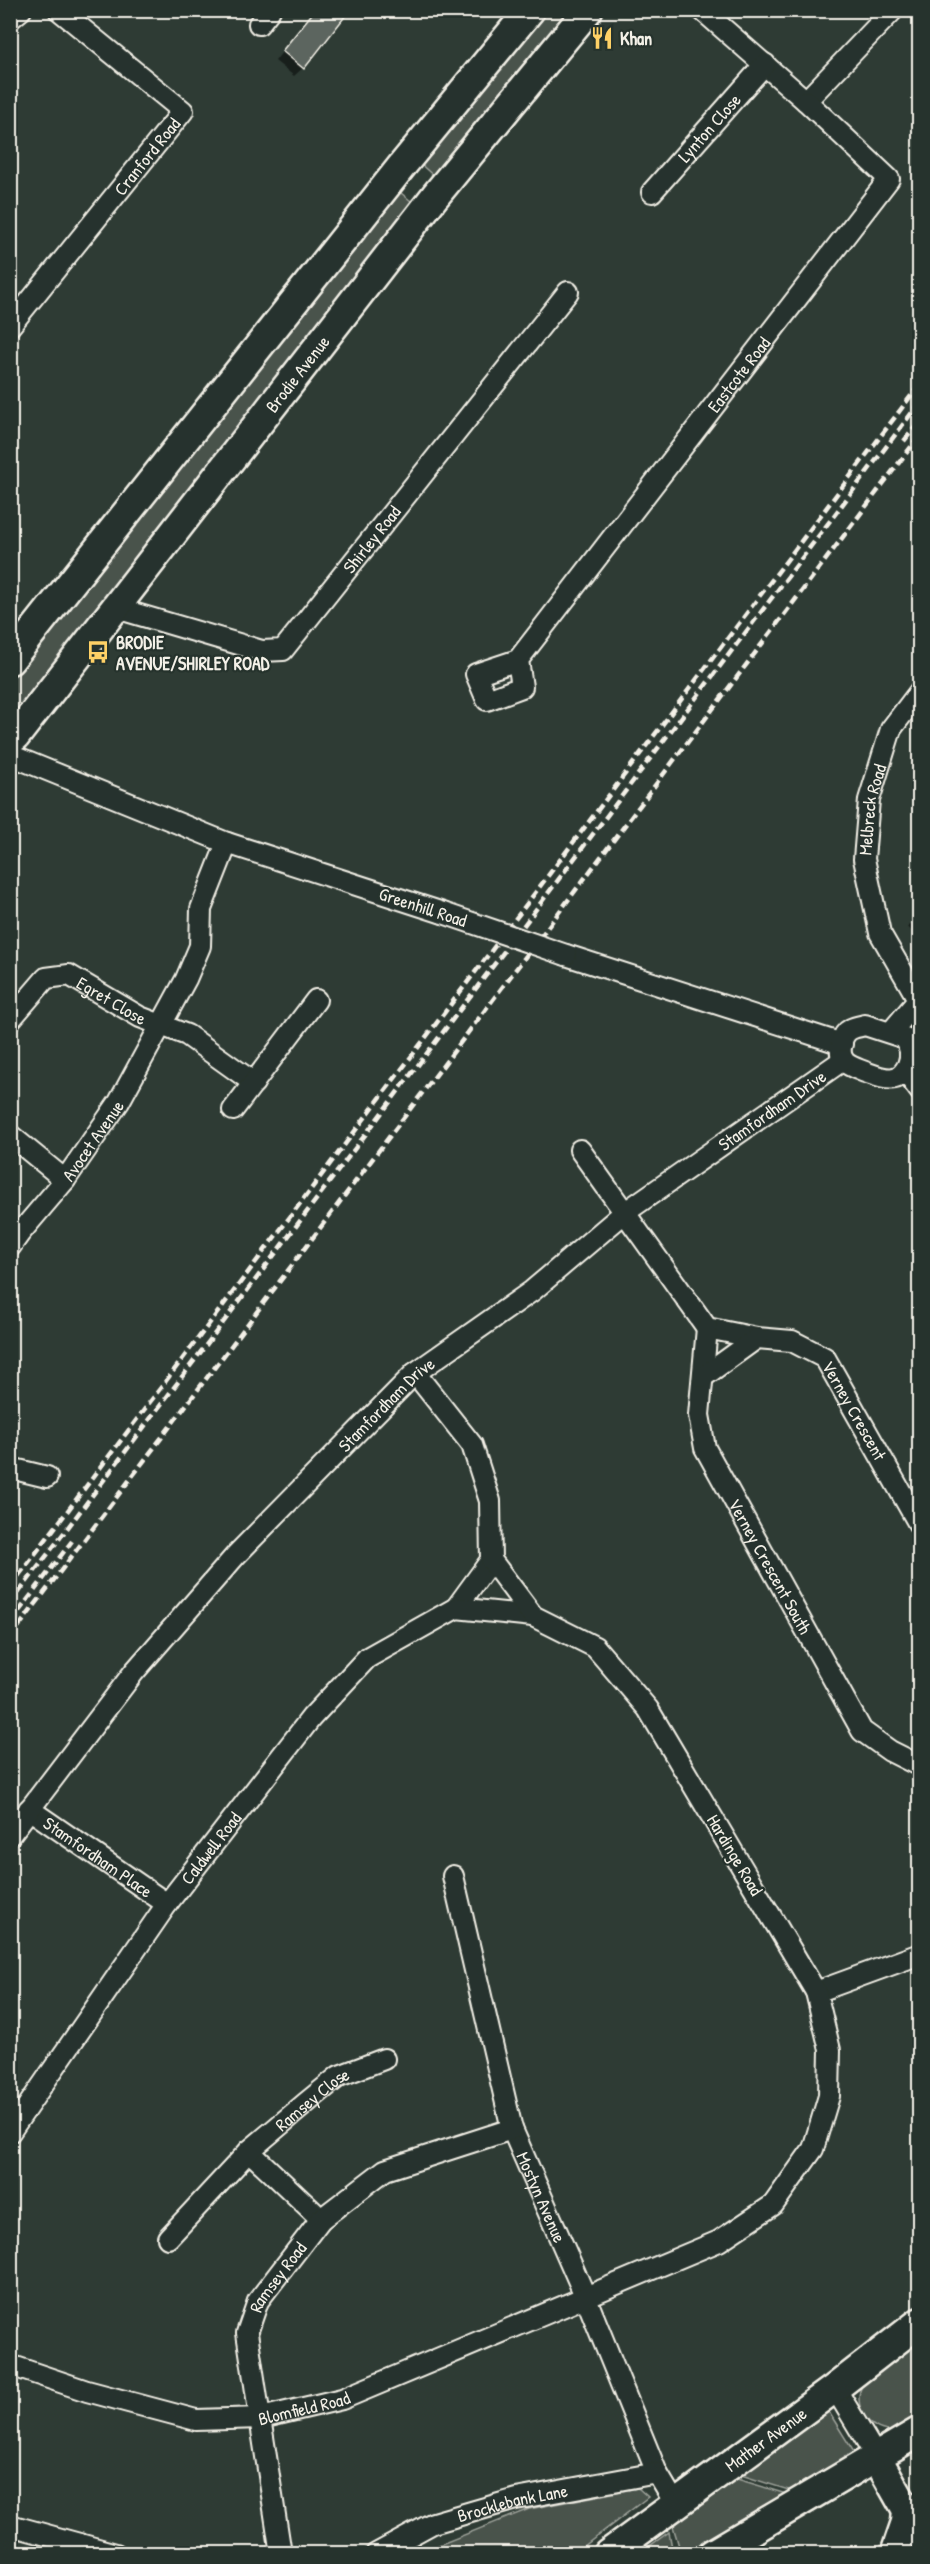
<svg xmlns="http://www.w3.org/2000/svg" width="930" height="2564" viewBox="0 0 930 2564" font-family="'Patrick Hand',sans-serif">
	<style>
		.green { fill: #48524c; stroke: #9ea29a; stroke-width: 1.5 }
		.shadow { fill: #0007 }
		.building { fill: #5c655e; stroke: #f4f1e8; stroke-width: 1.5 }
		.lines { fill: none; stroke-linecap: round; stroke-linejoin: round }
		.street-casing { stroke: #f4f1e8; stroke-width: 24 }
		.secondary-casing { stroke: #f4f1e8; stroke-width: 33 }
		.street { stroke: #26332d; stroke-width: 20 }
		.secondary { stroke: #26332d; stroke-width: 28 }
		.rail { stroke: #f4f1e8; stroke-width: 4.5; stroke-dasharray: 9 4.5; stroke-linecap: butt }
		.street-bridge-casing { stroke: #f4f1e8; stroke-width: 24; stroke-linecap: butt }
		.street-bridge { stroke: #26332d; stroke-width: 20 }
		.labels { text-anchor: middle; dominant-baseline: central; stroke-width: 4.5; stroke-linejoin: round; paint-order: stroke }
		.poi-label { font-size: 18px; font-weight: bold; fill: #f4f1e8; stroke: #26332d; text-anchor: start }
		.street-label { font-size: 18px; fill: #f4f1e8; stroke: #26332d }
	</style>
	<rect width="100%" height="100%" fill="#2e3b34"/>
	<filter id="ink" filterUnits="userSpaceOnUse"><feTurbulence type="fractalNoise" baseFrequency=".0167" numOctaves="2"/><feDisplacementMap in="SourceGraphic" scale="12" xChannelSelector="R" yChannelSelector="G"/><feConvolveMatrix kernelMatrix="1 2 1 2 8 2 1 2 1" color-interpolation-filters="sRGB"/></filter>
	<g filter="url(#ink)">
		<!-- green -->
		<g class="green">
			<path d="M542 11H575L437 179 417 161Z"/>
			<path d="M396 189 416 205 11 724V678Z"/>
			<path d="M919 2337V2419C910 2423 901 2431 890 2431 868 2431 851 2404 863 2384 871 2371 906 2348 919 2337Z"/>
			<path d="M827 2409 857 2457 798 2493 741 2475Z"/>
			<path d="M737 2479 793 2496 703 2553H681L673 2526Z"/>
			<path d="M638 2488 648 2497 575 2553H419L529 2509Z"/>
			<path d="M669 2532 673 2553H640Z"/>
		</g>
		<!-- shadow -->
		<g class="shadow">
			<path d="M315 10 303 68 294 76 275 61Z"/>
			<path d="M920 916V941L908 927Z"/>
		</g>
		<!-- building -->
		<path class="building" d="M315 10H350L304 69 282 51Z"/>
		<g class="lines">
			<!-- street casing -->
			<g class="street-casing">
				<g id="street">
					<path d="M702 10 806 101 893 10"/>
					<path d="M10 19 21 10"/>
					<path d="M259 24 270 10"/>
					<path id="s1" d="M652 192 765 64"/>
					<path id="s2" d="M10 326 183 111 59 10"/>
					<path id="s3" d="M116 608 262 651 283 650 568 292"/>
					<path id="s4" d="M518 660 476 674 487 700 522 687 518 660 889 179 806 101"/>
					<path d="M10 755 227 843 443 913"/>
					<path d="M566 955 842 1044"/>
					<path id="s5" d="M918 999 880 933 864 859 869 800 891 729 920 691"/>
					<path id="s6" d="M10 1020 46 978 69 975 140 1017 187 1035 254 1083"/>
					<path d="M865 1025 905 1038C910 1047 912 1055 908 1065 899 1086 882 1078 865 1072 858 1069 850 1067 845 1062 837 1053 841 1034 851 1029 855 1027 861 1026 865 1025Z"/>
					<path d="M891 1032 920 998"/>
					<path d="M905 1071 920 1091"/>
					<path d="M233 1110 316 1000"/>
					<path d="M10 1135 65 1180"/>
					<path id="s7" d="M580 1150 707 1328 757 1338 792 1341 825 1358 920 1526"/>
					<path id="s8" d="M10 1247 20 1233 65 1180 119 1102 186 979 200 946 201 909 227 843"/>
					<path id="s9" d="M707 1328 699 1415 705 1448 862 1731 890 1751 920 1766"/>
					<path d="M703 1377 757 1338"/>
					<path d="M10 1468 47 1477"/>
					<path d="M456 1608 491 1560"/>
					<path id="s10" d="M29 1809 167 1904"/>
					<path id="s11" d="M10 1835 134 1672 236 1555 415 1373 532 1291 624 1213 843 1060"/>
					<path id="s12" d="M453 1876 512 2129 586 2298 657 2473 676 2505"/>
					<path d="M816 1992 920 1954"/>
					<path id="s13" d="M10 2132 167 1904 311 1718 367 1658 456 1608 533 1616"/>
					<path d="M249 2151 321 2219"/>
					<path id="s14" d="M168 2238 249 2151 306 2103 339 2076 384 2059"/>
					<path id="s15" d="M10 2365 87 2391 196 2420 261 2418 342 2399 719 2241 773 2205 813 2149 829 2096 830 2050 816 1992 648 1709 595 1647 533 1616 491 1560 490 1501 472 1445 415 1373"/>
					<path d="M835 2388 877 2458"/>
					<path d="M10 2525 116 2554"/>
					<path id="s16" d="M281 2554 247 2333 258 2301 321 2219 385 2170 512 2129"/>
					<path id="s17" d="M376 2554 433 2523 516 2499 657 2473"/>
				</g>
			</g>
			<!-- secondary casing -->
			<g class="secondary-casing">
				<g id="secondary">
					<path d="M10 660 401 167 530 10"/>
					<path id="s18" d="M10 738 15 737 435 196 588 10"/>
					<path d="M877 2458 907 2511 906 2522 895 2554"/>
					<path id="s19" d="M608 2554 835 2388 920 2322"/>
					<path d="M712 2554 920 2431"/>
				</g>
			</g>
			<!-- street -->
			<use href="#street" class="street"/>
			<!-- secondary -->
			<use href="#secondary" class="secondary"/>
			<!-- rail -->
			<g class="rail">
				<path d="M904 441 920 421"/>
				<path d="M10 1587 920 384"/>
				<path d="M10 1604 920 402"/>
				<path d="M10 1623 72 1541"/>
				<path d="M10 1638 920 435"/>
			</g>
			<!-- street-bridge casing -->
			<g class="street-bridge-casing">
				<path id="street-bridge" d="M443 913 566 955"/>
			</g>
			<!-- street-bridge -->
			<use href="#street-bridge" class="street-bridge"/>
		</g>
	</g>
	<!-- icons -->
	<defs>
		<g id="restaurant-bare" transform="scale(1.8)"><path d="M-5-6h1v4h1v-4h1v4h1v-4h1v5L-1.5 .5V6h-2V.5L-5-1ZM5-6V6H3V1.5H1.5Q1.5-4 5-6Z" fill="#ffd166" stroke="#26332d" stroke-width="2.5" paint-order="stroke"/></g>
		<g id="bus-bare" transform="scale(1.8)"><path d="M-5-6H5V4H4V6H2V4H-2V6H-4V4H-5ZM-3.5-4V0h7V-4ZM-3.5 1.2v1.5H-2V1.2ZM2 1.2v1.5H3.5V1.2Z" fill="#ffd166" stroke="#26332d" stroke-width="2.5" paint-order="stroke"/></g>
	</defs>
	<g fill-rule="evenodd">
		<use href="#restaurant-bare" x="602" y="38"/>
		<use href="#bus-bare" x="98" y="652"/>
	</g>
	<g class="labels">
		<!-- poi labels -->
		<g class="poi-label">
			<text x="620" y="38">Khan</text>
			<text x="116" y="642">BRODIE<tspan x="116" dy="21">AVENUE/SHIRLEY ROAD</tspan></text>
		</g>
		<!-- street labels -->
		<g class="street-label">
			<text stroke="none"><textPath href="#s1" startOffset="86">Lynton Close</textPath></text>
			<text stroke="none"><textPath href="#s2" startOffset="218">Cranford Road</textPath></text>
			<text stroke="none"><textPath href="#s18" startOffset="465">Brodie Avenue</textPath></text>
			<text stroke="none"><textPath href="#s4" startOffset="498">Eastcote Road</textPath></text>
			<text stroke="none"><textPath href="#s3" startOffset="315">Shirley Road</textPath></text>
			<text stroke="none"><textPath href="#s5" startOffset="202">Melbreck Road</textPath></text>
			<text transform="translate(423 907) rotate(18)">Greenhill Road</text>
			<text stroke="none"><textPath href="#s6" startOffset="128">Egret Close</textPath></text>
			<text stroke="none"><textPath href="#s11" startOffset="1059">Stamfordham Drive</textPath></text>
			<text stroke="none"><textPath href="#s8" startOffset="135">Avocet Avenue</textPath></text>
			<text stroke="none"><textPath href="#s11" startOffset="573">Stamfordham Drive</textPath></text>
			<text stroke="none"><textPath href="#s7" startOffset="402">Verney Crescent</textPath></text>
			<text stroke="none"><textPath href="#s9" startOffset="256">Verney Crescent South</textPath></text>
			<text stroke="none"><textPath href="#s13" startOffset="348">Caldwell Road</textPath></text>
			<text transform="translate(735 1855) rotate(59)">Hardinge Road</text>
			<text stroke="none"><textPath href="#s10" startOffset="84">Stamfordham Place</textPath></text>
			<text stroke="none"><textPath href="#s14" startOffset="201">Ramsey Close</textPath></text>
			<text stroke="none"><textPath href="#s12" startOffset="334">Mostyn Avenue</textPath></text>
			<text stroke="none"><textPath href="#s16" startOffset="288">Ramsey Road</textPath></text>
			<text stroke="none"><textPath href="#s15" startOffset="303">Blomfield Road</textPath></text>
			<text stroke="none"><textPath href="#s19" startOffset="195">Mather Avenue</textPath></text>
			<text stroke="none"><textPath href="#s17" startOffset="147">Brocklebank Lane</textPath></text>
		</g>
	</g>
	<!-- margin -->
	<rect width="930" height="2564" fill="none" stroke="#26332d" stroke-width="36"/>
	<rect x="18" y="18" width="894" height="2528" fill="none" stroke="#f4f1e8" stroke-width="2" filter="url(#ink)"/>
</svg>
